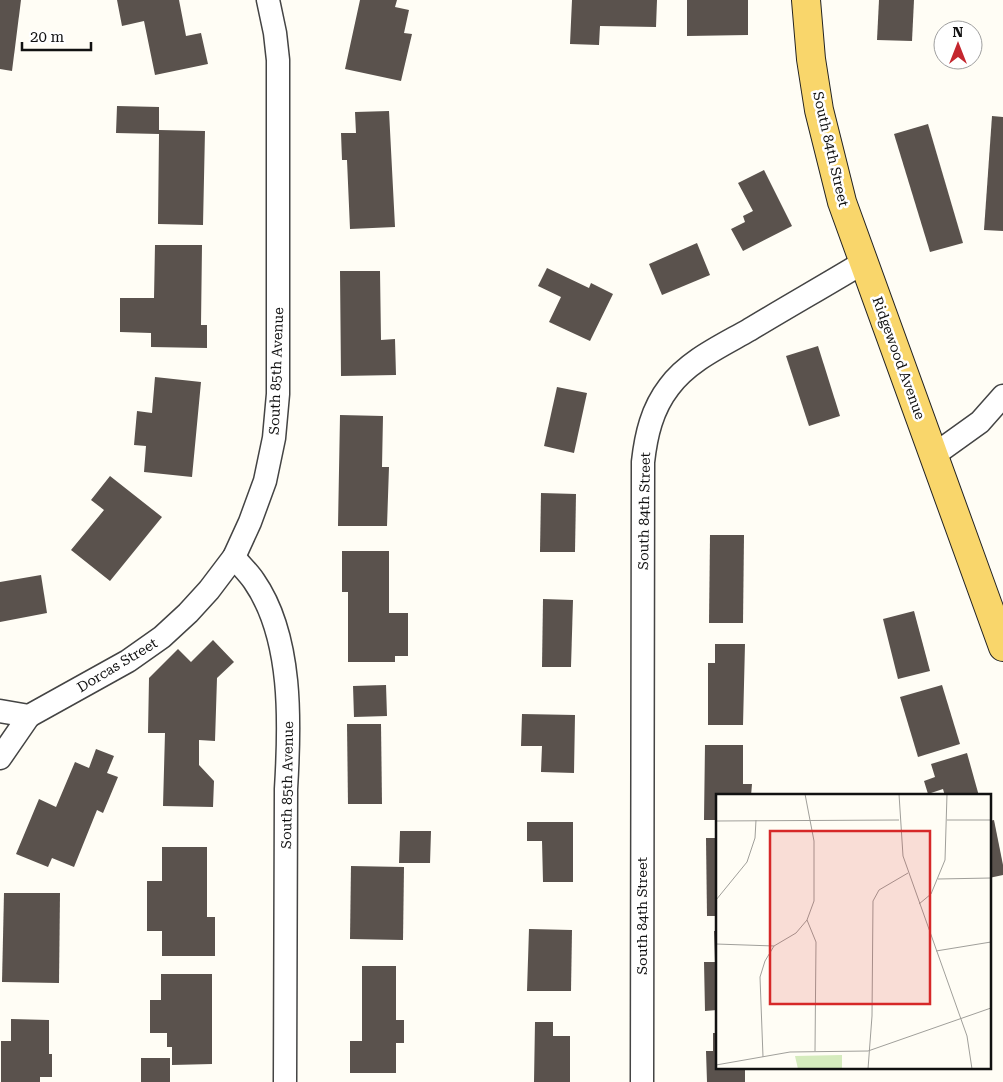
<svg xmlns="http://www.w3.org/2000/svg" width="1003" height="1082" viewBox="0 0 1003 1082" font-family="'Roboto Serif',serif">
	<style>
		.building { fill: #5a524d }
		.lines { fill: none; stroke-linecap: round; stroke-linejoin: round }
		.minor-casing { stroke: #444; stroke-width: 25 }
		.major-casing { stroke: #222; stroke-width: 30 }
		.minor { stroke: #fff; stroke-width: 22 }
		.major { stroke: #f9d66b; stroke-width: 28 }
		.labels { text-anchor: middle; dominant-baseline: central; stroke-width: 5; stroke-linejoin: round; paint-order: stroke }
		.street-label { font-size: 14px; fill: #111; stroke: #fff }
		.inset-road { fill: none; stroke: #a09f9a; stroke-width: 1 }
		.view { fill: #d62828; fill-opacity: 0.15; stroke: #d62828; stroke-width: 2.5 }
		.inset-edge { fill: none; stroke: #111; stroke-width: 2.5 }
	</style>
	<rect width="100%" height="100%" fill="#fffdf5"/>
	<!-- building -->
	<g class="building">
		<path d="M0 0H21L12 71 0 69Z"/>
		<path d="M117 0H179L186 36 201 33 208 64 155 75 144 21 122 26Z"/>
		<path d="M360 0H397L395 7 409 10 404 33 412 34 401 81 345 69Z"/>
		<path d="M572 0H657L656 27 600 26 599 45 570 44Z"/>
		<path d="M687 0H748V35L687 36Z"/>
		<path d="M879 0H914L912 41 877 40Z"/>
		<path d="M117 106 159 107V130L205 131 203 225 158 224 159 134 116 133Z"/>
		<path d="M389 111 395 227 350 229 347 160H342L341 133H356L355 112Z"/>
		<path d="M992 116 1003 117V231L984 230Z"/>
		<path d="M928 124 963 243 930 252 894 134Z"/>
		<path d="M764 170 792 226 743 251 731 229 745 222 743 216 753 211 738 183Z"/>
		<path d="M697 243 710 275 662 295 649 264Z"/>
		<path d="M155 245H202L201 325H207V348L151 347V333L120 332V298H154Z"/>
		<path d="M547 268 589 288 591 283 613 294 590 341 549 322 561 297 538 286Z"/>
		<path d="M340 271H380L381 340 395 339 396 375 341 376Z"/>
		<path d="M818 346 840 416 809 426 786 356Z"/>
		<path d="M155 377 201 382 192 477 144 472 146 446 134 445 137 411 152 413Z"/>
		<path d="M557 387 587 393 574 453 544 446Z"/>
		<path d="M340 415 383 416 382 467H389L387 526H338Z"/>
		<path d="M110 476 162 517 110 581 71 550 104 510 91 500Z"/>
		<path d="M541 493 576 494 575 552H540Z"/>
		<path d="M710 535H744L743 623H709Z"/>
		<path d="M342 551H389V613H408V656H395V662H348V592H342Z"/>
		<path d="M41 575 47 613 0 622V582Z"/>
		<path d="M543 599 573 600 571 667H542Z"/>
		<path d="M914 611 930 671 898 679 883 619Z"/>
		<path d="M213 640 234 662 217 678 215 741 199 740V765L214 781 213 807 163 806 165 733H148L149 678 178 649 191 662Z"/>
		<path d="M715 644H745L743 725H708V663H715Z"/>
		<path d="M386 685 387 716 354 717 353 686Z"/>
		<path d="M942 685 960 744 918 757 900 697Z"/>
		<path d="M522 714 575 715 574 773 541 772 542 746H521Z"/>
		<path d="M347 724H381L382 804H348Z"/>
		<path d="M705 745H743V784H752L751 796H717V820H704Z"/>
		<path d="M96 749 114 756 107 773 118 777 103 813 97 810 74 867 52 858 48 867 16 854 39 799 56 807 75 762 89 768Z"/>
		<path d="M967 753 979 796H945L943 789 928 794 924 781 935 777 931 764Z"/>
		<path d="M994 820 1003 865V875L989 878V821Z"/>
		<path d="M527 822H573V882H543L542 841H527Z"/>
		<path d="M400 831H431L430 863H399Z"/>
		<path d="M706 838H717V916H707Z"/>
		<path d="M162 847H207V917H215V956H162V931H147V881H162Z"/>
		<path d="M351 866 404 867 403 940 350 939Z"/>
		<path d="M4 893H60L59 983 2 982Z"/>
		<path d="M529 929 572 930 571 991H527Z"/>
		<path d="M714 931H717V1010L705 1011 704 962H715Z"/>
		<path d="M362 966H396V1020H404V1043H396V1073H350V1041H362Z"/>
		<path d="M161 974H212V1064L172 1065V1047H167V1033H150V1000H161Z"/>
		<path d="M11 1019 49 1020V1054H52V1077H40V1082H1V1041H11Z"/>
		<path d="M535 1022H553V1036H570V1082H534Z"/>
		<path d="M713 1033H717V1068H745V1082H707L706 1051H713Z"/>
		<rect x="141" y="1058" width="29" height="24"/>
	</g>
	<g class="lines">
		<!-- minor casing -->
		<g class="minor-casing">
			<g id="minor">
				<path d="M934 455 980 422 1003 396"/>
				<path d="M234 557C240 565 248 572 254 581 293 637 290 724 286 789L285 1082"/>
				<path d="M0 711 29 716 128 661 162 637 188 613 209 590 234 557 250 522 265 481 274 438 278 394V60L275 33 268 0"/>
				<path d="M0 758 29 716"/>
				<path d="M642 1082 643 462C646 435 652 409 669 387 688 361 721 346 749 330 787 307 826 285 864 262"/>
			</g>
		</g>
		<!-- major casing -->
		<g class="major-casing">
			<path id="major" d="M806 0 811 59 819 110 842 202 1003 647"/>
		</g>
		<!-- minor -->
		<use href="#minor" class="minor"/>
		<!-- major -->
		<use href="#major" class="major"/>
	</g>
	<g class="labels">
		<!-- street labels -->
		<g class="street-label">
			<text transform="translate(831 149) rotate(77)">South 84th Street</text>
			<text transform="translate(899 358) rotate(70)">Ridgewood Avenue</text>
			<text transform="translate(276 371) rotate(-88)">South 85th Avenue</text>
			<text transform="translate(644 511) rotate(-89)">South 84th Street</text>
			<text transform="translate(117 665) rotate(-31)">Dorcas Street</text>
			<text transform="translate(287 785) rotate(-89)">South 85th Avenue</text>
			<text transform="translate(642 916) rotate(-90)">South 84th Street</text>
		</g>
	</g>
	<!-- overview -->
	<g transform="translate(716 794)">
		<rect width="275" height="275" fill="#fffdf5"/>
		<path d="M126 261V275H82L79 262Z" fill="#d5ebbd"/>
		<path class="inset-road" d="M183 0 187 62 251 242 256 275M231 26H275M0 27 183 26M222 85 275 84M0 106 31 68 39 44 40 26M203 110 215 100 229 66 231 0M91 126 100 148 99 257M0 150 58 152 80 139 91 126 98 107V47L89 0M220 157 275 148M47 263 44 183 49 167 58 152M0 271 74 258 152 257 275 214M152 275 156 222 157 107 163 96 192 79"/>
		<path class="view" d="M54 37H214V210H54Z"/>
		<rect width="275" height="275" class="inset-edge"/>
	</g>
	<!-- north arrow -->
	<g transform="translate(958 45)"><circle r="24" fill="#ffffff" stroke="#a0a0a0"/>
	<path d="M0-4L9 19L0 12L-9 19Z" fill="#c4262e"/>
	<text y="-8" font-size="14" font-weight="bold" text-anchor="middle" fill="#111111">N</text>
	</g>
	<!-- scale -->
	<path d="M22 42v8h69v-8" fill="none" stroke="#111111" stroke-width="2.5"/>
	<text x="30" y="42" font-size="15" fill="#111111" stroke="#ffffff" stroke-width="4" paint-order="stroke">20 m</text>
</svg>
